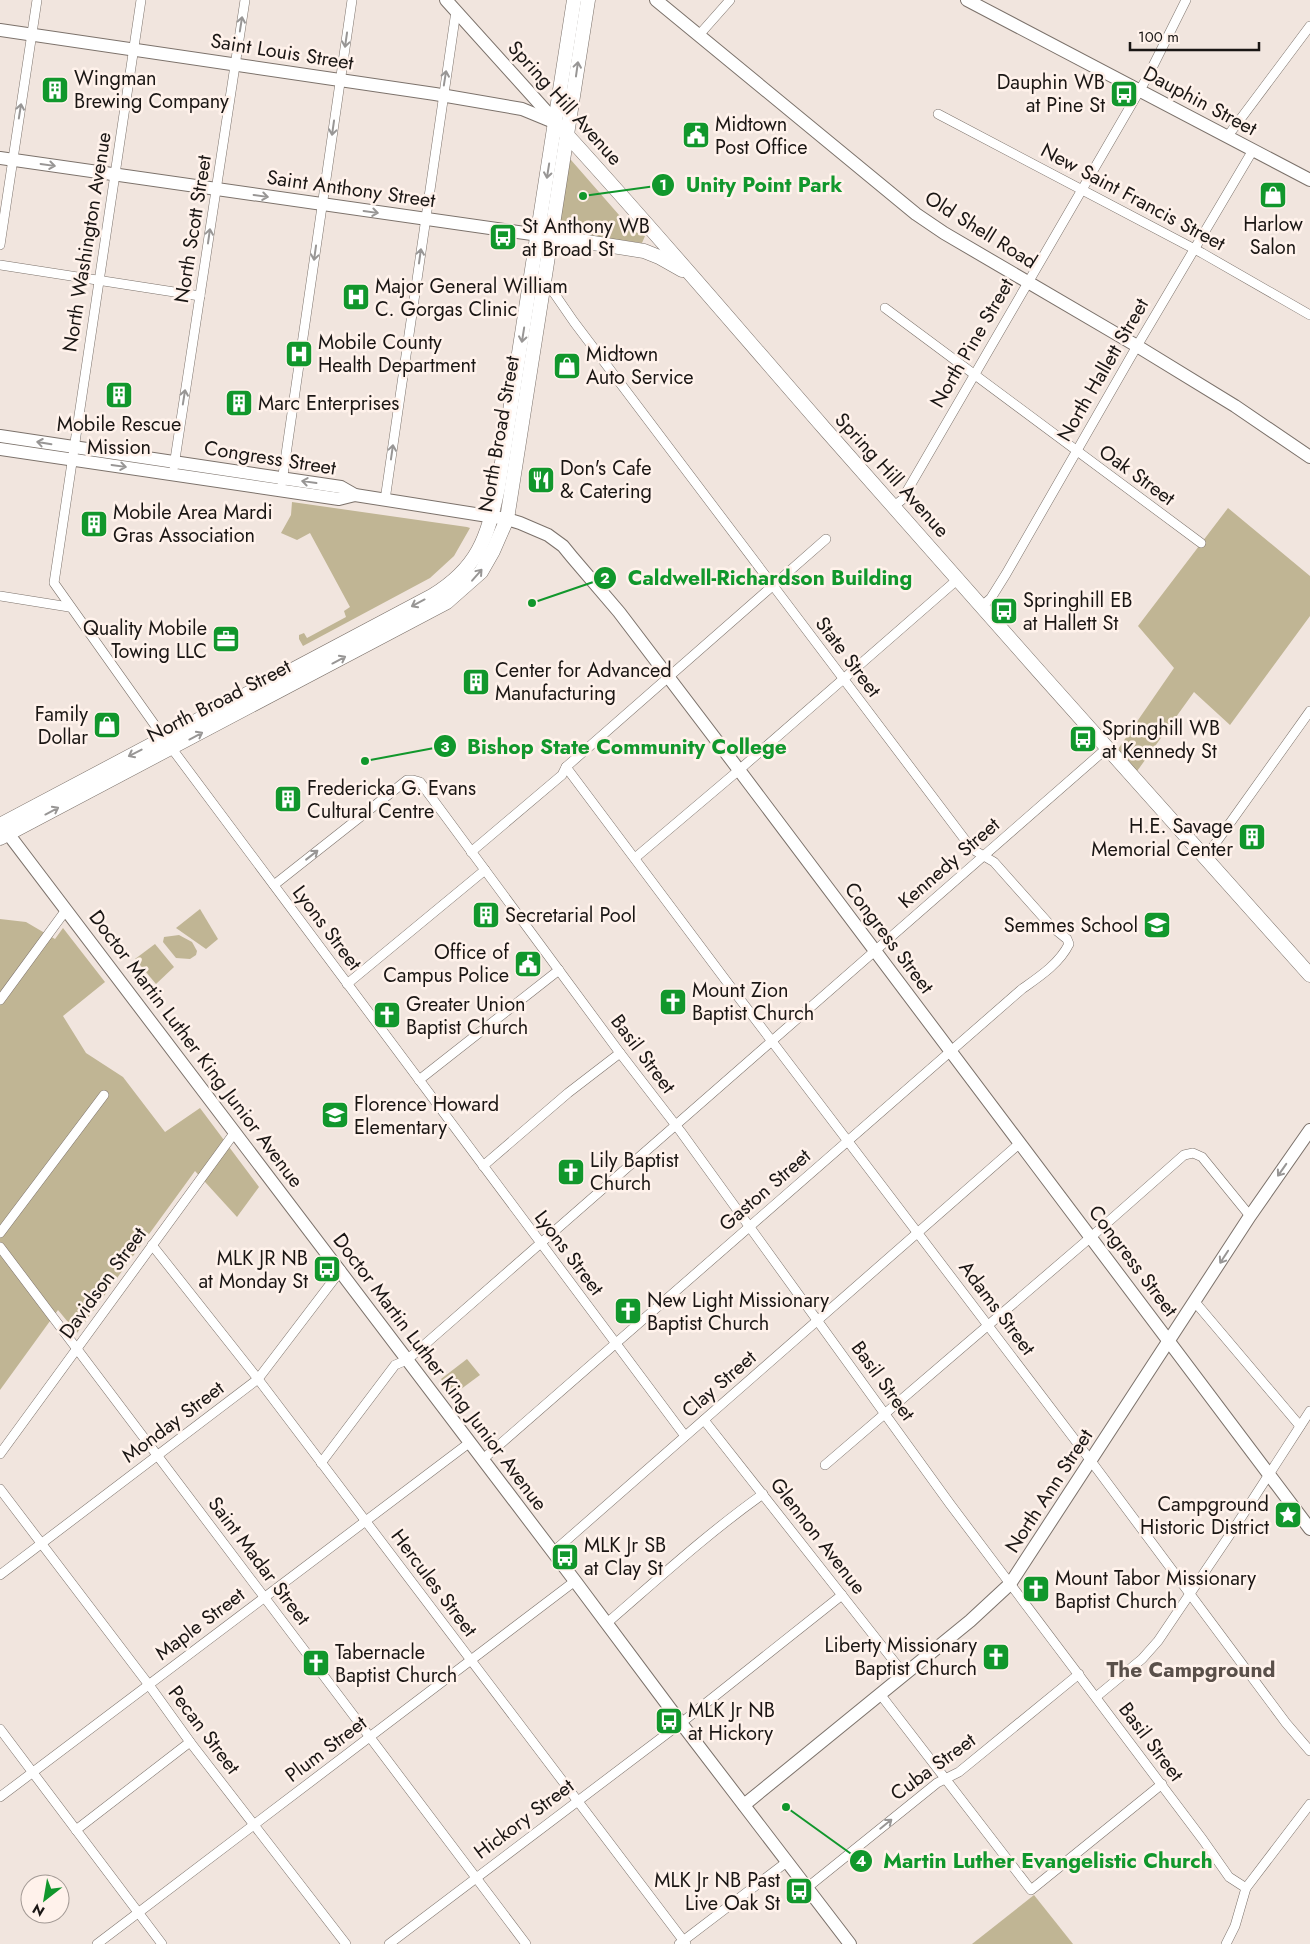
<svg xmlns="http://www.w3.org/2000/svg" width="1310" height="1944" viewBox="0 0 1310 1944" font-family="Jost,sans-serif">
	<style>
		.green { fill: #c0b594 }
		.lines { fill: none; stroke-linecap: round; stroke-linejoin: round }
		.street-casing { stroke: #7c726b; stroke-width: 10 }
		.secondary-casing { stroke: #7c726b; stroke-width: 14 }
		.primary-casing { stroke: #7c726b; stroke-width: 15 }
		.street { stroke: #fff; stroke-width: 9 }
		.secondary { stroke: #fff; stroke-width: 12 }
		.primary { stroke: #fff; stroke-width: 14 }
		.oneway { stroke: #989695 }
		.labels { text-anchor: middle; dominant-baseline: central; stroke-width: 5; stroke-linejoin: round; paint-order: stroke }
		.street-label { font-size: 20px; fill: #1a1614; stroke: #fff2eb }
		.poi-label { font-size: 20px; fill: #1a1614; stroke: #fff2eb; text-anchor: start }
		.neighbourhood-label { font-size: 21px; font-weight: bold; fill: #5a504a; stroke: #fff2eb }
		.leader { fill: none; stroke: #11972c; stroke-width: 2 }
		.callout-dot { fill: #11972c; stroke: #fff2eb; stroke-width: 2 }
		.mark-label { font-size: 15px; text-anchor: middle; font-weight: bold; fill: #fff }
		.callout-label { font-size: 21px; text-anchor: middle; font-weight: bold; fill: #11972c; stroke: #fff2eb; stroke-width: 5; stroke-linejoin: round; paint-order: stroke }
	</style>
	<rect width="100%" height="100%" fill="#f1e5de"/>
	<!-- green -->
	<g class="green">
		<path d="M571 160 633 231 645 236 642 243 559 232 569 161Z"/>
		<path d="M292 502 467 527 470 528 454 556 430 578 303 646 299 639V635L304 633 307 638 346 617 344 611 350 607 310 533 297 540 281 533 291 515Z"/>
		<path d="M1228 508 1310 576V616L1230 725 1194 692 1135 774 1116 752 1174 668 1138 626Z"/>
		<path d="M200 909 218 939 206 949 176 928Z"/>
		<path d="M0 919 26 922 55 939 63 928 105 982 63 1016 86 1053 123 1077 165 1132 200 1108 259 1187 237 1217 195 1171 77 1333 58 1310 0 1390Z"/>
		<path d="M179 935 192 942 197 951 196 955 190 959 176 958 163 942 164 937Z"/>
		<path d="M155 944 174 967 156 984 135 959Z"/>
		<path d="M467 1359 480 1375 453 1395 441 1379Z"/>
		<path d="M1034 1895 1073 1944H972Z"/>
	</g>
	<g class="lines">
		<!-- street casing -->
		<g class="street-casing">
			<g id="street">
				<path d="M141 0 54 583 164 738 685 1436"/>
				<path d="M699 35 730 0"/>
				<path d="M938 114 1202 253 1310 315"/>
				<path d="M1227 137 1310 26"/>
				<path d="M0 245 37 0"/>
				<path d="M0 265 200 296"/>
				<path d="M885 308 1201 543"/>
				<path d="M174 466 245 0"/>
				<path d="M282 482 352 0"/>
				<path d="M385 500 456 11"/>
				<path d="M894 506 903 499 907 491 1148 76 1186 0"/>
				<path d="M0 596 69 607"/>
				<path d="M982 606 991 598 1006 574 1137 346 1253 150"/>
				<path d="M566 767 736 994 1091 1461 1286 1723 1310 1751"/>
				<path d="M471 852 562 775 566 767 826 539"/>
				<path d="M635 858 739 770 958 579"/>
				<path d="M1205 858 1310 711"/>
				<path d="M274 885 407 780H413L420 782 620 1053 681 1132 950 1504 1203 1840 1229 1877 1246 1888"/>
				<path d="M347 984 485 870"/>
				<path d="M0 1000 66 910"/>
				<path d="M419 1080 559 970"/>
				<path d="M483 1166 568 1093 620 1053"/>
				<path d="M0 1233 104 1095"/>
				<path d="M152 1245 258 1379 686 1944"/>
				<path d="M0 1247 526 1944"/>
				<path d="M1195 1302 1300 1426"/>
				<path d="M704 1420 904 1674"/>
				<path d="M0 1454 235 1132"/>
				<path d="M482 1460 1022 989C1039 977 1059 964 1069 944L1067 939 1051 926 994 862 972 849 574 322 545 280"/>
				<path d="M321 1463 395 1365 407 1360 1107 748"/>
				<path d="M825 1465 1091 1237 1184 1155 1193 1153 1202 1157 1250 1216"/>
				<path d="M0 1489 149 1685 190 1742 346 1944"/>
				<path d="M553 1552 1020 1143"/>
				<path d="M0 1575 258 1379 341 1270"/>
				<path d="M607 1623C658 1579 708 1533 763 1494"/>
				<path d="M880 1694 1031 1890 1162 1784"/>
				<path d="M1096 1697 1142 1659 1158 1641 1235 1527 1310 1411"/>
				<path d="M0 1729 162 1944"/>
				<path d="M0 1797 469 1443"/>
				<path d="M76 1830 190 1742"/>
				<path d="M808 1887 937 1783 959 1772 1079 1674"/>
				<path d="M97 1944 575 1581"/>
				<path d="M389 1944 681 1723 842 1595"/>
				<path d="M679 1944 788 1861"/>
				<path d="M1226 1944 1235 1926 1246 1888 1310 1804"/>
			</g>
		</g>
		<!-- secondary casing -->
		<g class="secondary-casing">
			<g id="secondary">
				<path d="M446 0 555 121"/>
				<path d="M656 0 916 214 944 233 1137 346 1235 406 1310 457"/>
				<path d="M967 0 1310 180"/>
				<path d="M0 30 435 94 522 109 556 123"/>
				<path d="M0 158 539 235"/>
				<path d="M0 436 341 487 355 495 507 519 520 523 548 535 563 546 572 557 619 612 739 770 1310 1529"/>
				<path d="M0 449 339 499 355 495"/>
				<path d="M3 827 575 1581 681 1723 850 1944"/>
				<path d="M744 1805 970 1621 1010 1584 1250 1216 1310 1130"/>
			</g>
		</g>
		<!-- primary casing -->
		<g class="primary-casing">
			<g id="primary">
				<path d="M556 123C648 223 735 326 824 428 985 611 1147 794 1310 975"/>
				<path d="M542 235 644 251 659 257 682 270"/>
				<path d="M0 825 432 596C478 568 487 539 498 488L574 0"/>
				<path d="M0 838 447 602 481 572 493 551 507 519 588 0"/>
			</g>
		</g>
		<!-- street -->
		<use href="#street" class="street"/>
		<!-- secondary -->
		<use href="#secondary" class="secondary"/>
		<!-- primary -->
		<use href="#primary" class="primary"/>
	</g>
	<!-- one-way arrows -->
	<defs><path id="oneway-shaft" d="M-6 0H5M1.5-3L5.5 0L1.5 3" fill="none" stroke-width="1.6" stroke-linecap="round" stroke-linejoin="round" transform="scale(1.25)"/></defs>
	<g class="oneway">
		<use href="#oneway-shaft" transform="translate(241 24) rotate(-81)"/>
		<use href="#oneway-shaft" transform="translate(346 40) rotate(98)"/>
		<use href="#oneway-shaft" transform="translate(577 69) rotate(-82)"/>
		<use href="#oneway-shaft" transform="translate(445 78) rotate(-81)"/>
		<use href="#oneway-shaft" transform="translate(20 111) rotate(-81)"/>
		<use href="#oneway-shaft" transform="translate(333 128) rotate(98)"/>
		<use href="#oneway-shaft" transform="translate(48 165) rotate(8)"/>
		<use href="#oneway-shaft" transform="translate(548 171) rotate(99)"/>
		<use href="#oneway-shaft" transform="translate(261 196) rotate(8)"/>
		<use href="#oneway-shaft" transform="translate(371 212) rotate(8)"/>
		<use href="#oneway-shaft" transform="translate(209 236) rotate(-82)"/>
		<use href="#oneway-shaft" transform="translate(315 253) rotate(98)"/>
		<use href="#oneway-shaft" transform="translate(420 256) rotate(-82)"/>
		<use href="#oneway-shaft" transform="translate(523 335) rotate(99)"/>
		<use href="#oneway-shaft" transform="translate(184 397) rotate(-81)"/>
		<use href="#oneway-shaft" transform="translate(44 443) rotate(-171)"/>
		<use href="#oneway-shaft" transform="translate(392 452) rotate(-82)"/>
		<use href="#oneway-shaft" transform="translate(119 466) rotate(8)"/>
		<use href="#oneway-shaft" transform="translate(309 482) rotate(-172)"/>
		<use href="#oneway-shaft" transform="translate(477 575) rotate(-49)"/>
		<use href="#oneway-shaft" transform="translate(418 603) rotate(152)"/>
		<use href="#oneway-shaft" transform="translate(339 660) rotate(-28)"/>
		<use href="#oneway-shaft" transform="translate(196 736) rotate(-28)"/>
		<use href="#oneway-shaft" transform="translate(135 753) rotate(153)"/>
		<use href="#oneway-shaft" transform="translate(52 811) rotate(-28)"/>
		<use href="#oneway-shaft" transform="translate(312 855) rotate(-38)"/>
		<use href="#oneway-shaft" transform="translate(1282 1170) rotate(125)"/>
		<use href="#oneway-shaft" transform="translate(1224 1257) rotate(123)"/>
		<use href="#oneway-shaft" transform="translate(886 1824) rotate(-39)"/>
	</g>
	<!-- icons -->
	<defs>
		<g id="building-square" transform="scale(1.4375)"><rect x="-9" y="-9" width="18" height="18" rx="4" fill="#11972c" stroke="#fff2eb"/><path d="M-4-6H4V6H1V3H-1V6H-4ZM-2.5-4.3h1.7v1.8h-1.7ZM.8-4.3h1.7v1.8H.8ZM-2.5-1h1.7V.8h-1.7ZM.8-1h1.7V.8H.8Z" fill="#fff"/></g>
		<g id="bus-square" transform="scale(1.4375)"><rect x="-9" y="-9" width="18" height="18" rx="4" fill="#11972c" stroke="#fff2eb"/><path d="M-5-6H5V4H4V6H2V4H-2V6H-4V4H-5ZM-3.5-4V0h7V-4ZM-3.5 1.2v1.5H-2V1.2ZM2 1.2v1.5H3.5V1.2Z" fill="#fff"/></g>
		<g id="civic-square" transform="scale(1.4375)"><rect x="-9" y="-9" width="18" height="18" rx="4" fill="#11972c" stroke="#fff2eb"/><path d="M-.6-6.5H3V-4.5H.6V-3L4-1V1h2V6H-6V1h2V-1L-.6-3ZM-1.2 2.5V6h2.4V2.5Z" fill="#fff"/></g>
		<g id="shop-square" transform="scale(1.4375)"><rect x="-9" y="-9" width="18" height="18" rx="4" fill="#11972c" stroke="#fff2eb"/><path d="M-5-2.5h2.3a2.7 3.5 0 0 1 5.4 0H5L5.5 6h-11ZM-1.5-2.5h3a1.5 2.3 0 0 0-3 0Z" fill="#fff"/></g>
		<g id="hospital-square" transform="scale(1.4375)"><rect x="-9" y="-9" width="18" height="18" rx="4" fill="#11972c" stroke="#fff2eb"/><path d="M-5-5h3v3.5h4V-5h3V5h-3V1.5h-4V5h-3Z" fill="#fff"/></g>
		<g id="restaurant-square" transform="scale(1.4375)"><rect x="-9" y="-9" width="18" height="18" rx="4" fill="#11972c" stroke="#fff2eb"/><path d="M-5-6h1v4h1v-4h1v4h1v-4h1v5L-1.5 .5V6h-2V.5L-5-1ZM5-6V6H3V1.5H1.5Q1.5-4 5-6Z" fill="#fff"/></g>
		<g id="office-square" transform="scale(1.4375)"><rect x="-9" y="-9" width="18" height="18" rx="4" fill="#11972c" stroke="#fff2eb"/><path d="M-6-3h4V-5.5h4V-3h4V5H-6ZM-1-4.5V-3h2v-1.5ZM-6 0V1H6V0Z" fill="#fff"/></g>
		<g id="school-square" transform="scale(1.4375)"><rect x="-9" y="-9" width="18" height="18" rx="4" fill="#11972c" stroke="#fff2eb"/><path d="M0-5L7-2L0 1L-7-2ZM-4 1L0 2.5L4 1V4Q0 6-4 4Z" fill="#fff"/></g>
		<g id="church-square" transform="scale(1.4375)"><rect x="-9" y="-9" width="18" height="18" rx="4" fill="#11972c" stroke="#fff2eb"/><path d="M-1.2-6h2.4v3.5h3.3v2.4h-3.3V6h-2.4V-.1h-3.3v-2.4h3.3Z" fill="#fff"/></g>
		<g id="sight-square" transform="scale(1.4375)"><rect x="-9" y="-9" width="18" height="18" rx="4" fill="#11972c" stroke="#fff2eb"/><path d="M0-6L1.8-2.2L6-1.7L2.9 1.2L3.7 5.4L0 3.3L-3.7 5.4L-2.9 1.2L-6-1.7L-1.8-2.2Z" fill="#fff"/></g>
	</defs>
	<g fill-rule="evenodd">
		<use href="#building-square" x="55" y="90"/>
		<use href="#bus-square" x="1124" y="94"/>
		<use href="#civic-square" x="696" y="135"/>
		<use href="#shop-square" x="1273" y="195"/>
		<use href="#bus-square" x="503" y="237"/>
		<use href="#hospital-square" x="356" y="297"/>
		<use href="#hospital-square" x="299" y="354"/>
		<use href="#shop-square" x="567" y="366"/>
		<use href="#building-square" x="119" y="395"/>
		<use href="#building-square" x="239" y="403"/>
		<use href="#restaurant-square" x="541" y="480"/>
		<use href="#building-square" x="94" y="524"/>
		<use href="#bus-square" x="1004" y="611"/>
		<use href="#office-square" x="226" y="639"/>
		<use href="#building-square" x="476" y="682"/>
		<use href="#shop-square" x="107" y="725"/>
		<use href="#bus-square" x="1083" y="739"/>
		<use href="#building-square" x="288" y="799"/>
		<use href="#building-square" x="1252" y="837"/>
		<use href="#building-square" x="486" y="915"/>
		<use href="#school-square" x="1157" y="925"/>
		<use href="#civic-square" x="528" y="964"/>
		<use href="#church-square" x="673" y="1002"/>
		<use href="#church-square" x="387" y="1015"/>
		<use href="#school-square" x="335" y="1115"/>
		<use href="#church-square" x="571" y="1172"/>
		<use href="#bus-square" x="327" y="1269"/>
		<use href="#church-square" x="628" y="1311"/>
		<use href="#sight-square" x="1288" y="1515"/>
		<use href="#bus-square" x="565" y="1557"/>
		<use href="#church-square" x="1036" y="1589"/>
		<use href="#church-square" x="996" y="1657"/>
		<use href="#church-square" x="316" y="1663"/>
		<use href="#bus-square" x="669" y="1721"/>
		<use href="#bus-square" x="799" y="1891"/>
	</g>
	<g class="labels">
		<!-- street labels -->
		<g class="street-label">
			<text transform="translate(282 52) rotate(9)">Saint Louis Street</text>
			<text transform="translate(1200 101) rotate(28)">Dauphin Street</text>
			<text transform="translate(565 103) rotate(48)">Spring Hill Avenue</text>
			<text transform="translate(351 189) rotate(8)">Saint Anthony Street</text>
			<text transform="translate(1133 197) rotate(28)">New Saint Francis Street</text>
			<text transform="translate(193 229) rotate(-81)">North Scott Street</text>
			<text transform="translate(981 230) rotate(32)">Old Shell Road</text>
			<text transform="translate(87 242) rotate(-81)">North Washington Avenue</text>
			<text transform="translate(972 343) rotate(-60)">North Pine Street</text>
			<text transform="translate(1103 370) rotate(-60)">North Hallett Street</text>
			<text transform="translate(499 434) rotate(-80)">North Broad Street</text>
			<text transform="translate(270 458) rotate(9)">Congress Street</text>
			<text transform="translate(892 475) rotate(48)">Spring Hill Avenue</text>
			<text transform="translate(1137 475) rotate(36)">Oak Street</text>
			<text transform="translate(848 657) rotate(53)">State Street</text>
			<text transform="translate(219 701) rotate(-27)">North Broad Street</text>
			<text transform="translate(949 863) rotate(-41)">Kennedy Street</text>
			<text transform="translate(327 928) rotate(53)">Lyons Street</text>
			<text transform="translate(889 938) rotate(53)">Congress Street</text>
			<text transform="translate(196 1049) rotate(53)">Doctor Martin Luther King Junior Avenue</text>
			<text transform="translate(643 1054) rotate(53)">Basil Street</text>
			<text transform="translate(765 1190) rotate(-41)">Gaston Street</text>
			<text transform="translate(569 1253) rotate(53)">Lyons Street</text>
			<text transform="translate(1133 1261) rotate(53)">Congress Street</text>
			<text transform="translate(103 1283) rotate(-54)">Davidson Street</text>
			<text transform="translate(997 1308) rotate(53)">Adams Street</text>
			<text transform="translate(440 1372) rotate(53)">Doctor Martin Luther King Junior Avenue</text>
			<text transform="translate(883 1381) rotate(54)">Basil Street</text>
			<text transform="translate(719 1384) rotate(-41)">Clay Street</text>
			<text transform="translate(173 1422) rotate(-37)">Monday Street</text>
			<text transform="translate(1049 1491) rotate(-57)">North Ann Street</text>
			<text transform="translate(818 1536) rotate(52)">Glennon Avenue</text>
			<text transform="translate(259 1561) rotate(53)">Saint Madar Street</text>
			<text transform="translate(434 1583) rotate(53)">Hercules Street</text>
			<text transform="translate(200 1624) rotate(-37)">Maple Street</text>
			<text transform="translate(204 1730) rotate(53)">Pecan Street</text>
			<text transform="translate(1151 1742) rotate(53)">Basil Street</text>
			<text transform="translate(326 1749) rotate(-37)">Plum Street</text>
			<text transform="translate(933 1767) rotate(-36)">Cuba Street</text>
			<text transform="translate(524 1819) rotate(-37)">Hickory Street</text>
		</g>
		<!-- poi labels -->
		<g class="poi-label">
			<text x="74" y="78">Wingman<tspan x="74" dy="23">Brewing Company</tspan></text>
			<text x="1105" y="82" text-anchor="end">Dauphin WB<tspan x="1105" dy="23">at Pine St</tspan></text>
			<text x="715" y="124">Midtown<tspan x="715" dy="23">Post Office</tspan></text>
			<text x="1273" y="224" text-anchor="middle">Harlow<tspan x="1273" dy="23">Salon</tspan></text>
			<text x="522" y="226">St Anthony WB<tspan x="522" dy="23">at Broad St</tspan></text>
			<text x="375" y="286">Major General William<tspan x="375" dy="23">C. Gorgas Clinic</tspan></text>
			<text x="318" y="342">Mobile County<tspan x="318" dy="23">Health Department</tspan></text>
			<text x="586" y="354">Midtown<tspan x="586" dy="23">Auto Service</tspan></text>
			<text x="258" y="403">Marc Enterprises</text>
			<text x="119" y="424" text-anchor="middle">Mobile Rescue<tspan x="119" dy="23">Mission</tspan></text>
			<text x="560" y="468">Don's Cafe<tspan x="560" dy="23">&amp; Catering</tspan></text>
			<text x="113" y="512">Mobile Area Mardi<tspan x="113" dy="23">Gras Association</tspan></text>
			<text x="1023" y="600">Springhill EB<tspan x="1023" dy="23">at Hallett St</tspan></text>
			<text x="207" y="628" text-anchor="end">Quality Mobile<tspan x="207" dy="23">Towing LLC</tspan></text>
			<text x="495" y="670">Center for Advanced<tspan x="495" dy="23">Manufacturing</tspan></text>
			<text x="88" y="714" text-anchor="end">Family<tspan x="88" dy="23">Dollar</tspan></text>
			<text x="1102" y="728">Springhill WB<tspan x="1102" dy="23">at Kennedy St</tspan></text>
			<text x="307" y="788">Fredericka G. Evans<tspan x="307" dy="23">Cultural Centre</tspan></text>
			<text x="1233" y="826" text-anchor="end">H.E. Savage<tspan x="1233" dy="23">Memorial Center</tspan></text>
			<text x="505" y="915">Secretarial Pool</text>
			<text x="1138" y="925" text-anchor="end">Semmes School</text>
			<text x="509" y="952" text-anchor="end">Office of<tspan x="509" dy="23">Campus Police</tspan></text>
			<text x="692" y="990">Mount Zion<tspan x="692" dy="23">Baptist Church</tspan></text>
			<text x="406" y="1004">Greater Union<tspan x="406" dy="23">Baptist Church</tspan></text>
			<text x="354" y="1104">Florence Howard<tspan x="354" dy="23">Elementary</tspan></text>
			<text x="590" y="1160">Lily Baptist<tspan x="590" dy="23">Church</tspan></text>
			<text x="308" y="1258" text-anchor="end">MLK JR NB<tspan x="308" dy="23">at Monday St</tspan></text>
			<text x="647" y="1300">New Light Missionary<tspan x="647" dy="23">Baptist Church</tspan></text>
			<text x="1269" y="1504" text-anchor="end">Campground<tspan x="1269" dy="23">Historic District</tspan></text>
			<text x="584" y="1545">MLK Jr SB<tspan x="584" dy="23">at Clay St</tspan></text>
			<text x="1055" y="1578">Mount Tabor Missionary<tspan x="1055" dy="23">Baptist Church</tspan></text>
			<text x="977" y="1645" text-anchor="end">Liberty Missionary<tspan x="977" dy="23">Baptist Church</tspan></text>
			<text x="335" y="1652">Tabernacle<tspan x="335" dy="23">Baptist Church</tspan></text>
			<text x="688" y="1710">MLK Jr NB<tspan x="688" dy="23">at Hickory</tspan></text>
			<text x="780" y="1880" text-anchor="end">MLK Jr NB Past<tspan x="780" dy="23">Live Oak St</tspan></text>
		</g>
		<!-- neighbourhood labels -->
		<g class="neighbourhood-label">
			<text x="1191" y="1670">The Campground</text>
		</g>
	</g>
	<!-- callouts -->
	<path class="leader" d="M583 196L663 185M532 603L605 578M365 761L445 746M786 1807L861 1861"/>
	<g class="callout-dot">
		<circle cx="583" cy="196" r="5"/>
		<circle cx="532" cy="603" r="5"/>
		<circle cx="365" cy="761" r="5"/>
		<circle cx="786" cy="1807" r="5"/>
		<circle cx="663" cy="185" r="12"/>
		<circle cx="605" cy="578" r="12"/>
		<circle cx="445" cy="746" r="12"/>
		<circle cx="861" cy="1861" r="12"/>
	</g>
	<g class="mark-label">
		<text x="663" y="190">1</text>
		<text x="605" y="583">2</text>
		<text x="445" y="752">3</text>
		<text x="861" y="1866">4</text>
	</g>
	<g class="callout-label">
		<text x="764" y="192">Unity Point Park</text>
		<text x="770" y="585">Caldwell-Richardson Building</text>
		<text x="627" y="754">Bishop State Community College</text>
		<text x="1048" y="1868">Martin Luther Evangelistic Church</text>
	</g>
	<!-- north arrow -->
	<g transform="translate(45 1899) rotate(211)"><circle r="24" fill="#fff2eb" stroke="#a39a95"/>
	<path d="M0-4L9 19L0 12L-9 19Z" fill="#11972c"/>
	<text y="-8" font-size="14" font-weight="bold" text-anchor="middle" fill="#1a1614">N</text>
	</g>
	<!-- scale -->
	<path d="M1130 42v8h129v-8" fill="none" stroke="#1a1614" stroke-width="2.5"/>
	<text x="1138" y="42" font-size="15" fill="#1a1614" stroke="#fff2eb" stroke-width="4" paint-order="stroke">100 m</text>
</svg>
